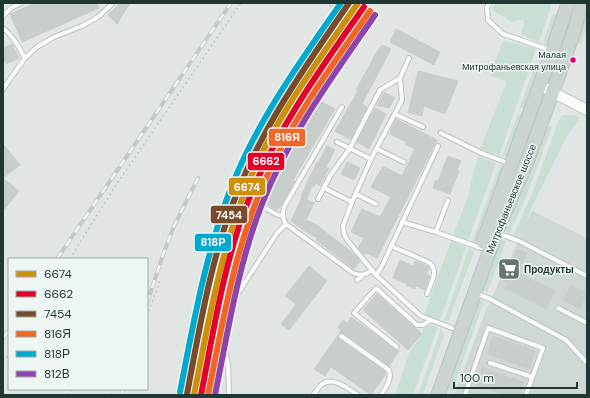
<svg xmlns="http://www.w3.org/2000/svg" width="590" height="398" viewBox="0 0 590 398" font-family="'DM Sans',sans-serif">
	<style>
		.built { fill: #cfd8d5 }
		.green { fill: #cadfd3 }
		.building { fill: #c8cecc; stroke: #cacfce }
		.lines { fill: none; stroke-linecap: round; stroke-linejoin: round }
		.service-casing { stroke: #bec3c2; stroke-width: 6 }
		.tertiary-casing { stroke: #bec3c2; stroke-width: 12 }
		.primary-casing { stroke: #bbc3c1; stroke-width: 15 }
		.path { stroke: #bfc7c6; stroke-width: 1.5; stroke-dasharray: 2 3; stroke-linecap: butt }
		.service { stroke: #fafbfb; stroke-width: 4 }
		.tertiary { stroke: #fafbfb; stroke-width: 10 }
		.primary { stroke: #ccd4d2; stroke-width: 13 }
		.rail-casing { stroke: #c5c9c8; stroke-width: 4 }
		.rail { stroke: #eef6f3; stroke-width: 2.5; stroke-dasharray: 8; stroke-linecap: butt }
		.rail-1-casing { stroke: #eef6f3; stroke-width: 9 }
		.rail-2-casing { stroke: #eef6f3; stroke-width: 9 }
		.rail-3-casing { stroke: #eef6f3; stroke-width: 9 }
		.rail-4-casing { stroke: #eef6f3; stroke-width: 9 }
		.rail-5-casing { stroke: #eef6f3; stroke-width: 9 }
		.rail-6-casing { stroke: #eef6f3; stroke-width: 9 }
		.rail-1 { stroke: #cc900a; stroke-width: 6 }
		.rail-2 { stroke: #e4002b; stroke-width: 6 }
		.rail-3 { stroke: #7a4b2a; stroke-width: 6 }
		.rail-4 { stroke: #f26522; stroke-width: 6 }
		.rail-5 { stroke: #00a9ce; stroke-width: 6 }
		.rail-6 { stroke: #8e44ad; stroke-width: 6 }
		.bus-dot { fill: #e5007d; stroke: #eef6f3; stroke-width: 1.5 }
		.labels { text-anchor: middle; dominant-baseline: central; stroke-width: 3; stroke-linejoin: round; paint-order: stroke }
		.bus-label { font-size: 9px; fill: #203834; stroke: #eef6f3; text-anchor: end }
		.street-label { font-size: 10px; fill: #203834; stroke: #eef6f3 }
		.poi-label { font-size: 10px; font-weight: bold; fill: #203834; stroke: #eef6f3; text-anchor: start }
		.line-badge { stroke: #eef6f3; stroke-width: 1.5 }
		.badge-label { font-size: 11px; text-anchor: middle; font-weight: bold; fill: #fff }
	</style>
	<rect width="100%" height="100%" fill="#e1e6e5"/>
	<!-- built -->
	<path class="built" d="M532 211 587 238V395H454L486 310Z"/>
	<!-- green -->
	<g class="green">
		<path d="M495 3H552L539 42 526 37 521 34 524 24 523 20H515L512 22 492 10Z"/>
		<path d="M587 3V27L581 44 575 42Z"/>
		<path d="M553 14 558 15 548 43H543Z"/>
		<path d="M503 41 523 45 536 49 499 156 480 149 507 81 491 76 495 61Z"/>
		<path d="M536 63 540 65 524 109 520 107Z"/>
		<path d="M518 114 522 115 507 156 502 157Z"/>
		<path d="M563 115H574L580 118 567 136 531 209 520 240 513 236 534 189 558 122Z"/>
		<path d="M546 125 552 127 525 200 509 235 507 233 504 227Z"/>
		<path d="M478 156 496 163 468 241 454 236V233L467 199Z"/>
		<path d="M500 165 503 168 477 241 472 242Z"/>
		<path d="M502 240 506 241 487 293 482 287 498 241Z"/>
		<path d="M451 241 466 247 440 320 424 314Z"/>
		<path d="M469 248 474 252 449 320 444 321Z"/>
		<path d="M483 300 484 301 451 394 447 388 477 302Z"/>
		<path d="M432 325 438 327 413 395H395L409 353 422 335 423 329 424 327Z"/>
		<path d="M441 329 444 335 423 395H418Z"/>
	</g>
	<!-- building -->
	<g class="building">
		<path d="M35 3H97L99 8 22 42 10 14Z"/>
		<path d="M120 3H130L117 24 108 15Z"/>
		<path d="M396 29 440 52 434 65 390 42Z"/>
		<path d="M12 44 19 58 6 64 3 58V48Z"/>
		<path d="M382 45 391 49 362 104 367 107 351 139H349L335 131 344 115 358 91 356 90 376 53Z"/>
		<path d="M418 71 458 81 445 114 424 106 422 116 408 113Z"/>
		<path d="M384 92 395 98 389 108 377 105Z"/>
		<path d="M307 94 335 109 293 180 295 181 280 207H279L277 210 267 204 269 201 262 196 276 171 272 168 279 156 273 152Z"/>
		<path d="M375 108 386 114 369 149 357 142Z"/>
		<path d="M396 119 437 140 377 258 366 253 364 255 358 248 364 238 351 232 362 209 380 217 391 197 371 187 383 166 402 176 415 149 405 144 406 142 390 134 391 129Z"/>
		<path d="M3 144 20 165 3 178 19 191 3 211Z"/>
		<path d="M327 146 335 150 326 167 329 168 320 186 316 183 314 187 312 186 307 199 301 196 317 162 318 163Z"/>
		<path d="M448 156 461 161 457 170 459 171 450 194 433 188 436 180 438 181Z"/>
		<path d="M347 162 360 168 354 180 341 174Z"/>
		<path d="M302 197 314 203 306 220 319 226V227L352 252 360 261 354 269 316 240 318 238 309 234 291 221Z"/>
		<path d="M517 249 527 253 518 273 555 291 546 309 505 288 508 283 503 281Z"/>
		<path d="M400 260 413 266 415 261 429 267V268L427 274 430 276 425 290 416 286 415 289 406 285 407 284 393 278Z"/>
		<path d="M309 266 327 281 289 330 281 324 296 304 285 296Z"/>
		<path d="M571 285 587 293 580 309 563 300Z"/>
		<path d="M377 294 422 334 408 350 363 310Z"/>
		<path d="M351 317 379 337 395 350 399 351 389 366 343 333H339L341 330 338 327 343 320 347 323Z"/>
		<path d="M338 335V337L339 339 386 372V374L371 395 331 367 325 376 314 369Z"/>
		<path d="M493 336 535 351 529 369 487 354Z"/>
		<path d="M482 368 524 382 520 395H504L476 385Z"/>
	</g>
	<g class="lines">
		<!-- service casing -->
		<g class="service-casing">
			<g id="service">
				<path d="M489 3 487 8 488 20 503 34 550 50"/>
				<path d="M3 16 11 8 21 3"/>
				<path d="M3 28C13 36 19 47 25 58"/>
				<path d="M409 58 400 78 402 100 371 159 352 202 343 226 344 234 348 241 376 275 421 316 452 328"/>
				<path d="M3 89 25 58 37 47 54 37 82 26 98 17 113 3"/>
				<path d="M342 107 285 205C282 212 282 218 286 224L353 273C361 276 366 275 372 270"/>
				<path d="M395 114 423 127"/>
				<path d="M441 133 479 152 510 164"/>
				<path d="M337 142 371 159"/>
				<path d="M377 149 404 162"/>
				<path d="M272 155C268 164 256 184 256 193 256 201 262 207 269 210 273 213 277 215 283 216"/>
				<path d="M324 188 352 202"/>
				<path d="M356 194 376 204"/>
				<path d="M318 199 330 176 350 148 380 90 400 78"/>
				<path d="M402 222 436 232 481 248"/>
				<path d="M436 232 448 200"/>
				<path d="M497 233 519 241 587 276"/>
				<path d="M391 246 428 262C440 270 431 283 427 294"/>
				<path d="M376 275 381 268 438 146"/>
				<path d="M357 280 360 278 363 275"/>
				<path d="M477 294 488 298 566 340 587 363"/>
				<path d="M558 308 587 323"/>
				<path d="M341 336 389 370C392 380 386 387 381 395"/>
				<path d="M397 347 354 313 376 288 417 325H423L431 320"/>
				<path d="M490 363 532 377"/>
				<path d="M229 395 228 364 219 326 220 321 277 233 286 224"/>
				<path d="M313 395C316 392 318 388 321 385 333 375 348 389 358 395"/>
				<path d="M465 395 488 328 543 348 526 395"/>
			</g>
		</g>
		<!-- tertiary casing -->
		<g class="tertiary-casing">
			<path id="tertiary" d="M539 85 587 110"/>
		</g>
		<!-- primary casing -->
		<g class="primary-casing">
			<g id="primary">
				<path d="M483 242 552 51 568 3"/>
				<path d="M438 395 496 233 527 162 561 69 574 31 582 3"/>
			</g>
		</g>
		<!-- path -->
		<g class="path">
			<path d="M70 259 89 228 118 182 241 3"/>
			<path d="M147 316 160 281"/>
			<path d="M147 334 150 335"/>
			<path d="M3 361 9 355"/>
			<path d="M67 395 72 389"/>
			<path d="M111 395 113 389"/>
		</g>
		<!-- service -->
		<use href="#service" class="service"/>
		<!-- tertiary -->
		<use href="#tertiary" class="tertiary"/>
		<!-- primary -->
		<use href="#primary" class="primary"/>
		<!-- rail casing -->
		<g class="rail-casing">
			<g id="rail">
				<path d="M331 5 333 3"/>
				<path d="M57 259 231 3"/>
				<path d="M147 303 164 252 174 226 198 178"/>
				<path d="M3 338 9 330"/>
				<path d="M122 395 123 389"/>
			</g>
		</g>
		<!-- rail -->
		<use href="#rail" class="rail"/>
		<!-- rail-1 casing -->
		<g class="rail-1-casing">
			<path id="rail-1" d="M194 395C209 319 222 241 254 170 281 110 321 57 358 3"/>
		</g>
		<!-- rail-2 casing -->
		<g class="rail-2-casing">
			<path id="rail-2" d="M201 395C214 329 224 261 249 199 277 129 321 68 364 7"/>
		</g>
		<!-- rail-3 casing -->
		<g class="rail-3-casing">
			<path id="rail-3" d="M187 394C200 326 211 257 237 193 264 124 307 64 349 3"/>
		</g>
		<!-- rail-4 casing -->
		<g class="rail-4-casing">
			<path id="rail-4" d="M208 395C223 321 235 245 267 176 294 117 333 64 370 11"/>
		</g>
		<!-- rail-5 casing -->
		<g class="rail-5-casing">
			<path id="rail-5" d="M180 392C193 325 205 257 229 193 255 124 299 63 341 3"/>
		</g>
		<!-- rail-6 casing -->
		<g class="rail-6-casing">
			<path id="rail-6" d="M215 395C228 331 238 265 262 204 289 135 333 76 375 15"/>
		</g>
		<!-- rail-1 -->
		<use href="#rail-1" class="rail-1"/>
		<!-- rail-2 -->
		<use href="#rail-2" class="rail-2"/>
		<!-- rail-3 -->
		<use href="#rail-3" class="rail-3"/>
		<!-- rail-4 -->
		<use href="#rail-4" class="rail-4"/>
		<!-- rail-5 -->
		<use href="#rail-5" class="rail-5"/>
		<!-- rail-6 -->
		<use href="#rail-6" class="rail-6"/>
	</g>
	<!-- icons -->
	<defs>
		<g id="supermarket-square" transform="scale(1.15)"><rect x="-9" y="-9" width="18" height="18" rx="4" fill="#647572" stroke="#eef6f3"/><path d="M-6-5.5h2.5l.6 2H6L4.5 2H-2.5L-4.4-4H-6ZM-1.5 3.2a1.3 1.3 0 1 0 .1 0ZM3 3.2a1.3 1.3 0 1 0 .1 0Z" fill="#fff"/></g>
	</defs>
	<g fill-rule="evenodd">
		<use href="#supermarket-square" x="509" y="269"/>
	</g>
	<!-- markers -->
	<circle class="bus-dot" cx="573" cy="60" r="3.5"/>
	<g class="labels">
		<!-- bus labels -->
		<g class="bus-label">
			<text x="566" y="55">Малая<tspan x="566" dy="12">Митрофаньевская улица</tspan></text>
		</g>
		<!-- street labels -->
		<g class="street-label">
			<text transform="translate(511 199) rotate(-68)">Митрофаньевское шоссе</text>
		</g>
		<!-- poi labels -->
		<g class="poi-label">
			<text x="524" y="269">Продукты</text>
		</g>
	</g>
	<g class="line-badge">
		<rect x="268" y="128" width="38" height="19" rx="4" fill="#f26522"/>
		<rect x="247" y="152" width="38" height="19" rx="4" fill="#e4002b"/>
		<rect x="228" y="177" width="38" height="19" rx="4" fill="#cc900a"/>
		<rect x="210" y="205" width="38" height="19" rx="4" fill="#7a4b2a"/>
		<rect x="194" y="233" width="38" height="19" rx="4" fill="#00a9ce"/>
	</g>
	<g class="badge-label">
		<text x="287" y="141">816Я</text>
		<text x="266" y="165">6662</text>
		<text x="247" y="191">6674</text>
		<text x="229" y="219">7454</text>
		<text x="213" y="246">818Р</text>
	</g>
	<!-- border -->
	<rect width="590" height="398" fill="none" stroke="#203834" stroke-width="8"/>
	<!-- legend -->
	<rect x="8" y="258" width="140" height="132" fill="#eef6f3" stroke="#9caaa7"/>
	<rect x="16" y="271" width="20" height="6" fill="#cc900a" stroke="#9caaa7"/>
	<text x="44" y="278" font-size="12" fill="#203834">6674</text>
	<rect x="16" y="291" width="20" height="6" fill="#e4002b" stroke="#9caaa7"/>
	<text x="44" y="298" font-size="12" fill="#203834">6662</text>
	<rect x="16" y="311" width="20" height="6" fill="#7a4b2a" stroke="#9caaa7"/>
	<text x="44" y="318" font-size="12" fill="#203834">7454</text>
	<rect x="16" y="331" width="20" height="6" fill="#f26522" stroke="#9caaa7"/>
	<text x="44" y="338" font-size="12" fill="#203834">816Я</text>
	<rect x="16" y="351" width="20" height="6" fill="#00a9ce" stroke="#9caaa7"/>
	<text x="44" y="358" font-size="12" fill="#203834">818Р</text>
	<rect x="16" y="371" width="20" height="6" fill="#8e44ad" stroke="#9caaa7"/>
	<text x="44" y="378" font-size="12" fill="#203834">812В</text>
	<!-- scale -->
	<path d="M454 382v6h123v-6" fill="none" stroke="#203834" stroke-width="2"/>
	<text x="460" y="382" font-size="12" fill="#203834" stroke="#eef6f3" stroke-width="3" paint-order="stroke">100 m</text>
</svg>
